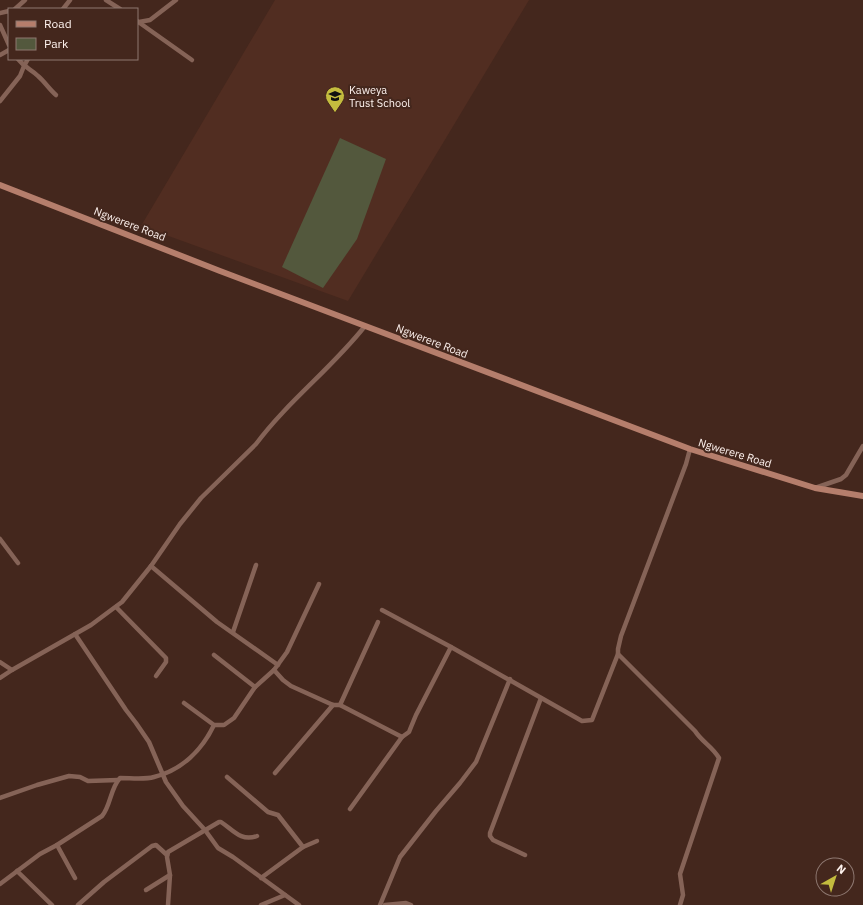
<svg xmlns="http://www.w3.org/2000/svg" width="863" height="905" viewBox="0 0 863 905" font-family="'IBM Plex Sans',sans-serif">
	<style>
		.built { fill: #512d21 }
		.green { fill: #53583d }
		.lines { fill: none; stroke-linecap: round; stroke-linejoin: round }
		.minor { stroke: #856357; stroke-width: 4.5 }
		.secondary { stroke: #b57e6c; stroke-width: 6 }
		.labels { text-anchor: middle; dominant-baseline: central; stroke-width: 4; stroke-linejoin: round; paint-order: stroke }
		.poi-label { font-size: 11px; fill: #fef2ee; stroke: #44271d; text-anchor: start }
		.street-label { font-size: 11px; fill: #fef2ee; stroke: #44271d }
	</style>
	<rect width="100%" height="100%" fill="#44271d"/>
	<!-- built -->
	<path class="built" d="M275 0H529L348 301 141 226Z"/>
	<!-- green -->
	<path class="green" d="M340 138 386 159 357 239 323 288 282 267Z"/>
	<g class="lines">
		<!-- minor -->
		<g class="minor">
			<path d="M106 0 120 9"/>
			<path d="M15 9 25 0"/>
			<path d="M63 9 70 0"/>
			<path d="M0 13 9 11"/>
			<path d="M137 21 192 60"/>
			<path d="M139 22 150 20 176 0"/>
			<path d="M0 25 9 45"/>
			<path d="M0 55 9 50"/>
			<path d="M18 59C25 68 31 69 38 76 45 82 49 89 56 95"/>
			<path d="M0 101 20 76 24 66 28 59"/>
			<path d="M815 488 841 479 846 475 863 446"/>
			<path d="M0 539 18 563"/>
			<path d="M151 566 217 622 278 665"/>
			<path d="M116 607 166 658V662L156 676"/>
			<path d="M382 610 451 647 582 721 592 720 618 654"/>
			<path d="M233 632 256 565"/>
			<path d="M75 634 126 710 136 723 149 742 166 782 183 806 205 830 218 848 233 857 299 905"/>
			<path d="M214 655 255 687"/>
			<path d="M0 662 12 670"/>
			<path d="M274 670 283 680 291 686 333 705H340L402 737 409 732 411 727 416 715 451 647"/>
			<path d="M0 678 12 670 91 625 122 602 151 566 180 524 201 498 256 444C288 401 332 368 365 326"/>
			<path d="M184 703 214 725H224L234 718 255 687 274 670 287 652 319 584"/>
			<path d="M340 705 378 622"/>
			<path d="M275 773 333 705"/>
			<path d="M227 777 268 812 278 815 303 847"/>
			<path d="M0 798 37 785 69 776 80 777 88 781 118 780"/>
			<path d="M350 809 402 737"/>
			<path d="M525 855 493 840 490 836V833L541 698"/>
			<path d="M17 871 52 905"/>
			<path d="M75 878 57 845 102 816C111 805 110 789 120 778 131 778 144 780 154 777 182 770 202 750 214 725"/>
			<path d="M261 878 303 847 317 841"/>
			<path d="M0 884 40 854 57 845"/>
			<path d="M146 890 170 875"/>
			<path d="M78 905 104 882 152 846 156 845 167 855"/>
			<path d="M168 905 170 875 167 857 168 852 219 822H221C233 830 241 842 257 836"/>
			<path d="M261 905 285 895"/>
			<path d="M380 905 400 857 436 811 460 783 476 762 510 679"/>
			<path d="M385 905 406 903 411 905"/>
			<path d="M680 905 683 895 680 874 719 758C712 746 702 742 695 731L618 654V649L621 636 686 464 690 449"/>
		</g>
		<!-- secondary -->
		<path class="secondary" d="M0 185 220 271 690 449 815 488 863 496"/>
	</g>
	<!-- icons -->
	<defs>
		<g id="school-pin" transform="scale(1)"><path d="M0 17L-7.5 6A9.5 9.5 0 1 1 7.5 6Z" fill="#c4bc3e" stroke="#44271d"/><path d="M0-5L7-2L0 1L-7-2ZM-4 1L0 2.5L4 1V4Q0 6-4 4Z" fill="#111"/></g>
	</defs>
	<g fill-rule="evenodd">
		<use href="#school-pin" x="335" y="96"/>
	</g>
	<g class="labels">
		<!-- poi labels -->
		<g class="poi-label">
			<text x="349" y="90">Kaweya<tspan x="349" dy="13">Trust School</tspan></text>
		</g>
		<!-- street labels -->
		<g class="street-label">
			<text transform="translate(130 224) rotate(21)">Ngwerere Road</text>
			<text transform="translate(432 341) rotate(21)">Ngwerere Road</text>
			<text transform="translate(735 453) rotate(17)">Ngwerere Road</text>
		</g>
	</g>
	<!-- legend -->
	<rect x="8" y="8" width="130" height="52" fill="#44271d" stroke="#8e7871"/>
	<rect x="16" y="21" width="20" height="6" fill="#b57e6c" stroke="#8e7871"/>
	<text x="44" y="28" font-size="12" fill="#fef2ee">Road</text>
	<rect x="16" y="38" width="20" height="12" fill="#53583d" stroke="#8e7871"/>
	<text x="44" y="48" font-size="12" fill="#fef2ee">Park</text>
	<!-- north arrow -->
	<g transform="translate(835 877) rotate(39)"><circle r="19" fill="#44271d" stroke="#8e7871"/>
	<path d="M0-3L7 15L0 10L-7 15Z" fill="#c4bc3e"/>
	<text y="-6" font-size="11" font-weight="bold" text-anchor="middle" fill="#fef2ee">N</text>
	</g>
</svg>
